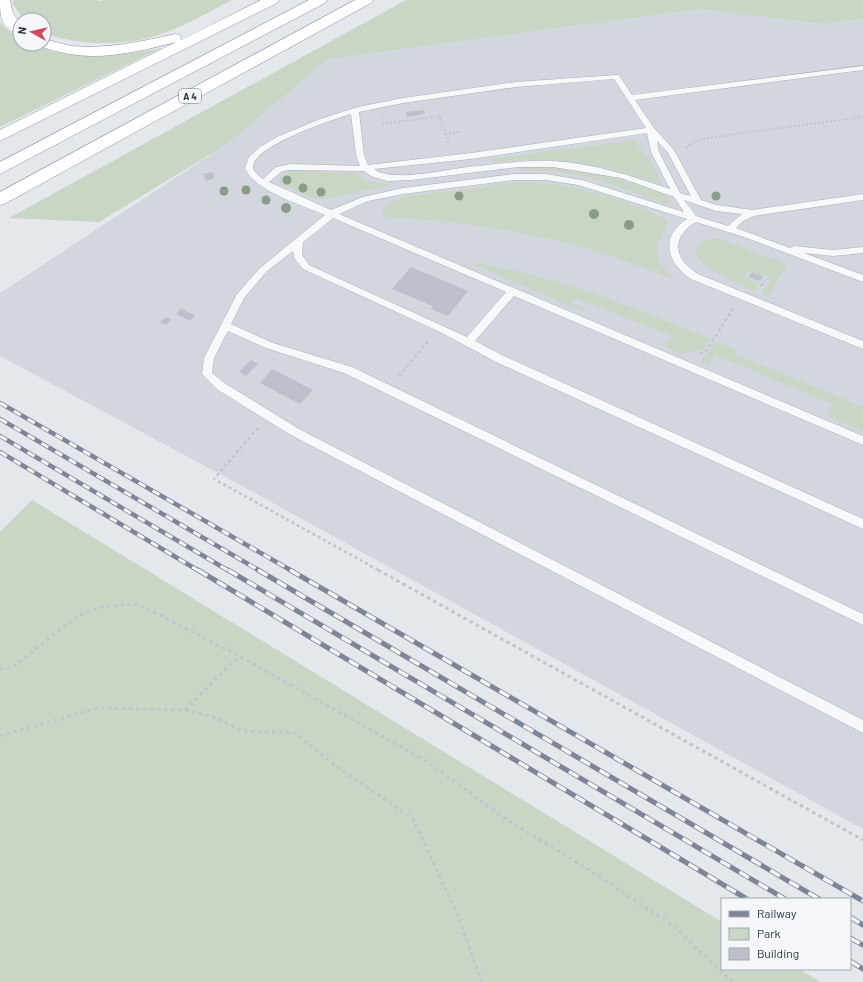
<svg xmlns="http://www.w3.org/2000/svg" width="863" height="982" viewBox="0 0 863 982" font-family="Barlow,sans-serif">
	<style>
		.built { fill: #d2d6de }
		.green { fill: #c9d6c5 }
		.building { fill: #bbc0ca }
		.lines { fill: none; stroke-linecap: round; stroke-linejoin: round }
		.service-casing { stroke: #a9aeb7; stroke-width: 1 }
		.motorway-casing { stroke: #8b94a3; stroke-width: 1 }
		.path-far2 { stroke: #c2c5cb; stroke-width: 2; stroke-dasharray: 2 2; stroke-linecap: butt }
		.path-far1 { stroke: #c2c5cb; stroke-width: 2.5; stroke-dasharray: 3 3; stroke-linecap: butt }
		.path { stroke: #c2c5cb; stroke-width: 3; stroke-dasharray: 3.5 3.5; stroke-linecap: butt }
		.service { fill: #f7f8fa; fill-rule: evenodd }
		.motorway { fill: #fff; fill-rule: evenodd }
		.rail-far1-casing { stroke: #7d8696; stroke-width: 4.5 }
		.rail-casing { stroke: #7d8696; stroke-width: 5 }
		.rail-far1 { stroke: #f4f6f9; stroke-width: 3; stroke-dasharray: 8; stroke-linecap: butt }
		.rail { stroke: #f4f6f9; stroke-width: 3.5; stroke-dasharray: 11; stroke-linecap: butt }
		.tree { fill: #899d89 }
		.labels { text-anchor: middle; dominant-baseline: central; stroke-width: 3; stroke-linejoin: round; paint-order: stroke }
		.shield { fill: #f4f6f9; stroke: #676e7b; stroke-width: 1 }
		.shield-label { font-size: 9px; font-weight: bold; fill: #2b3445 }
	</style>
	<rect width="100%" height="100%" fill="#e4e7ec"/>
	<!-- built -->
	<path class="built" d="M700 9 822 24 863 19V829L246 488 0 356V293L227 144 328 59Z"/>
	<!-- green -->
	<g class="green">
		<path d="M13 0H96L99 1 103 0H232C206 13 178 30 149 38 115 46 76 45 44 33V20H24L12 3Z"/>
		<path d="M406 0H863V19L822 24 700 9 328 59 227 144 99 222 9 218Z"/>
		<path d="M0 22 5 28 20 39V44C36 44 50 51 65 54 98 58 129 55 161 48L0 127Z"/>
		<path d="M635 140 645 156H649L662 184 607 168 574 162 526 160 492 163 491 159Z"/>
		<path d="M521 167C534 167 546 167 559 168 576 170 669 185 671 202L664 203 599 180 561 172 522 170Z"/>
		<path d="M294 171 356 173 367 181 387 184V186L325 199H316L282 185 279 182C280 173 286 172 294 171Z"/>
		<path d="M515 183C568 181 618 197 666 219 675 234 634 247 675 279 645 269 616 257 586 248 520 230 450 220 382 217L381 215 385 207 390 203 408 196Z"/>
		<path d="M719 239 787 264 768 297 761 294 771 278 748 270 744 277 759 283 754 291C743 287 684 261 698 245 703 239 712 239 719 239Z"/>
		<path d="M468 262C554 274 632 307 711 339L704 349 682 354 665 347 672 336 575 298 571 303 586 310 584 312Z"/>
		<path d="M716 342 737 350 735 354 863 407V431L827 416 833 404 715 355 708 366 700 362Z"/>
		<path d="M32 500 722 922V969H799L820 982H0V532Z"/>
	</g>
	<!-- building -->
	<g class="building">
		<path d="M424 110 425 114 407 117 406 112Z"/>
		<path d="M212 172 215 178 206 181 203 174Z"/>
		<path d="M411 267 468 291 448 316 431 309 433 306 392 289Z"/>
		<path d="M752 272 763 276 760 281 749 277Z"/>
		<path d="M181 308 195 316 190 321 176 314Z"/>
		<path d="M166 317 171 320 166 325 160 322Z"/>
		<path d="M251 360 258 364 246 376 239 372Z"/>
		<path d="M272 369 313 390 300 404 260 383Z"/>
	</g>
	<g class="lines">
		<!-- service casing -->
		<g class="service-casing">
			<path id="service" d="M863 66V70L635 100 654 128 674 150 701 200 717 205 752 210 863 194V200L754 216 743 221 736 228 790 248 794 246 833 250 863 247V253L833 256 804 253 863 275V282L744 237 696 222C670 238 674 259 698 274L863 341V349L691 279C667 263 659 237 687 219L578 185 546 180H513L403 194 368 201 339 214 863 436V445L514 296 475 341 504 356 863 519V529L496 362 442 333 303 269 294 258 293 251 266 272 244 298 231 324 273 343 352 367 863 614V625L344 373 266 348 228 331 214 358 212 373 226 384 299 429 863 720V733L291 435 218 390 202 374 204 358 237 294 260 268 325 215C303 205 254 191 245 168L249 157 260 147 277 137 320 119 358 107 403 98 516 82 616 75H619L632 95ZM614 79 646 128 471 153 368 165 364 155 359 112 403 103 516 87ZM351 114 356 155 360 166 291 164 276 167 263 179C259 176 253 172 253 167 254 145 332 120 351 114ZM647 133 651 152 670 189C632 176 593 163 552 161 521 160 491 165 460 168 440 171 390 182 374 169L471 159ZM657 141 667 151 691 196 680 193 659 152ZM519 167H553L621 178 674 197 684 212 582 180 546 174H513L403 188 363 197 331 210 269 182 282 171 291 170 364 171 371 176 387 181 411 180ZM684 200 716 211 742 214 728 226 696 216ZM333 218 506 292 467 337 309 265 302 255 303 242Z"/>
		</g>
		<!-- motorway casing -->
		<g class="motorway-casing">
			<g id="motorway">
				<path d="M0 0H10L13 13 20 23V34C1 30 0 16 0 0Z"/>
				<path d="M261 0H279L277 3 0 141V130L176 42C142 51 104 60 69 54 58 52 49 49 39 46L37 44H44V39C53 41 62 44 71 46 106 49 141 42 175 34L180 35 181 40Z"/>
				<path d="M309 0H327L325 3 0 174V162Z"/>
				<path d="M355 0H373L371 3 6 203 0 205V192Z"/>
			</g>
		</g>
		<!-- path-far2 -->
		<g class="path-far2">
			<path d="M382 119 383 124 439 116 449 145"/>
			<path d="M445 134 459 132"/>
			<path d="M686 148 694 141 706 138 863 117"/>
		</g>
		<!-- path-far1 -->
		<g class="path-far1">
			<path d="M761 286 765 280"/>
			<path d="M700 354 707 350 733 308"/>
			<path d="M399 376 429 340"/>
			<path d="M258 428 214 479 380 571"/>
		</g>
		<!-- path -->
		<g class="path">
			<path d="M378 570 863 840"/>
			<path d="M0 669 13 667 78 616 105 606 138 604 239 656 428 762 507 820 583 866 672 925 733 982"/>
			<path d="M185 710 239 656"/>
			<path d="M0 736 97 708 185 710 217 718 243 731 295 733 340 769 413 819 458 916 482 982"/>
		</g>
		<!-- service -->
		<use href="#service" class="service"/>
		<!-- motorway -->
		<use href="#motorway" class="motorway"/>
		<!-- rail-far1 casing -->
		<g class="rail-far1-casing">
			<g id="rail-far1">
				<path d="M0 403 292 571"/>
				<path d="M0 419 260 571"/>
				<path d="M0 436 229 571"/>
				<path d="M0 452 199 571"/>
			</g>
		</g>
		<!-- rail casing -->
		<g class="rail-casing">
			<g id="rail">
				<path d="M198 570 747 899"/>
				<path d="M228 570 785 899"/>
				<path d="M258 570 819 899"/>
				<path d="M290 570 863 901"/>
				<path d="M850 917 863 925"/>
				<path d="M850 938 863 945"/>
				<path d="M850 961 863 969"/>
			</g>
		</g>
		<!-- rail-far1 -->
		<use href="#rail-far1" class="rail-far1"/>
		<!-- rail -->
		<use href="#rail" class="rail"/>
	</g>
	<!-- trees -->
	<g class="tree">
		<circle cx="287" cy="180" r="4.5"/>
		<circle cx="303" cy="188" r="4.5"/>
		<circle cx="246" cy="190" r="4.5"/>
		<circle cx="224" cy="191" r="4.5"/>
		<circle cx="321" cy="192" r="4.5"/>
		<circle cx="459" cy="196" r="4.5"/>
		<circle cx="716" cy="196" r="4.5"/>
		<circle cx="266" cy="200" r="4.5"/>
		<circle cx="286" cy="208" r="5"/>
		<circle cx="594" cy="214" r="5"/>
		<circle cx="629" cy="225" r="5"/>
	</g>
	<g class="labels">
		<!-- shield labels -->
		<rect class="shield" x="179" y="89" width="22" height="14" rx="3"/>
		<g class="shield-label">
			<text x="190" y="96">A 4</text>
		</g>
	</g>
	<!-- legend -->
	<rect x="721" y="898" width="130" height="72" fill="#f4f6f9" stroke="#a4a8b1"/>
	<rect x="729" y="911" width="20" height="6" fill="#7d8696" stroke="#a4a8b1"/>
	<text x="757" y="918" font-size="12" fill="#2b3445">Railway</text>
	<rect x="729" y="928" width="20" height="12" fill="#c9d6c5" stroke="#a4a8b1"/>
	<text x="757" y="938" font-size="12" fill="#2b3445">Park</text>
	<rect x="729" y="948" width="20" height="12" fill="#bbc0ca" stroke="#a4a8b1"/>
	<text x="757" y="958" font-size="12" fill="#2b3445">Building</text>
	<!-- north arrow -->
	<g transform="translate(32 32) rotate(278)"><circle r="19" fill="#f4f6f9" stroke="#a4a8b1"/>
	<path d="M0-3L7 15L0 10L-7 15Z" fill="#d1495b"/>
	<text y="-6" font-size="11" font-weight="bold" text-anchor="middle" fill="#2b3445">N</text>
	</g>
</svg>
